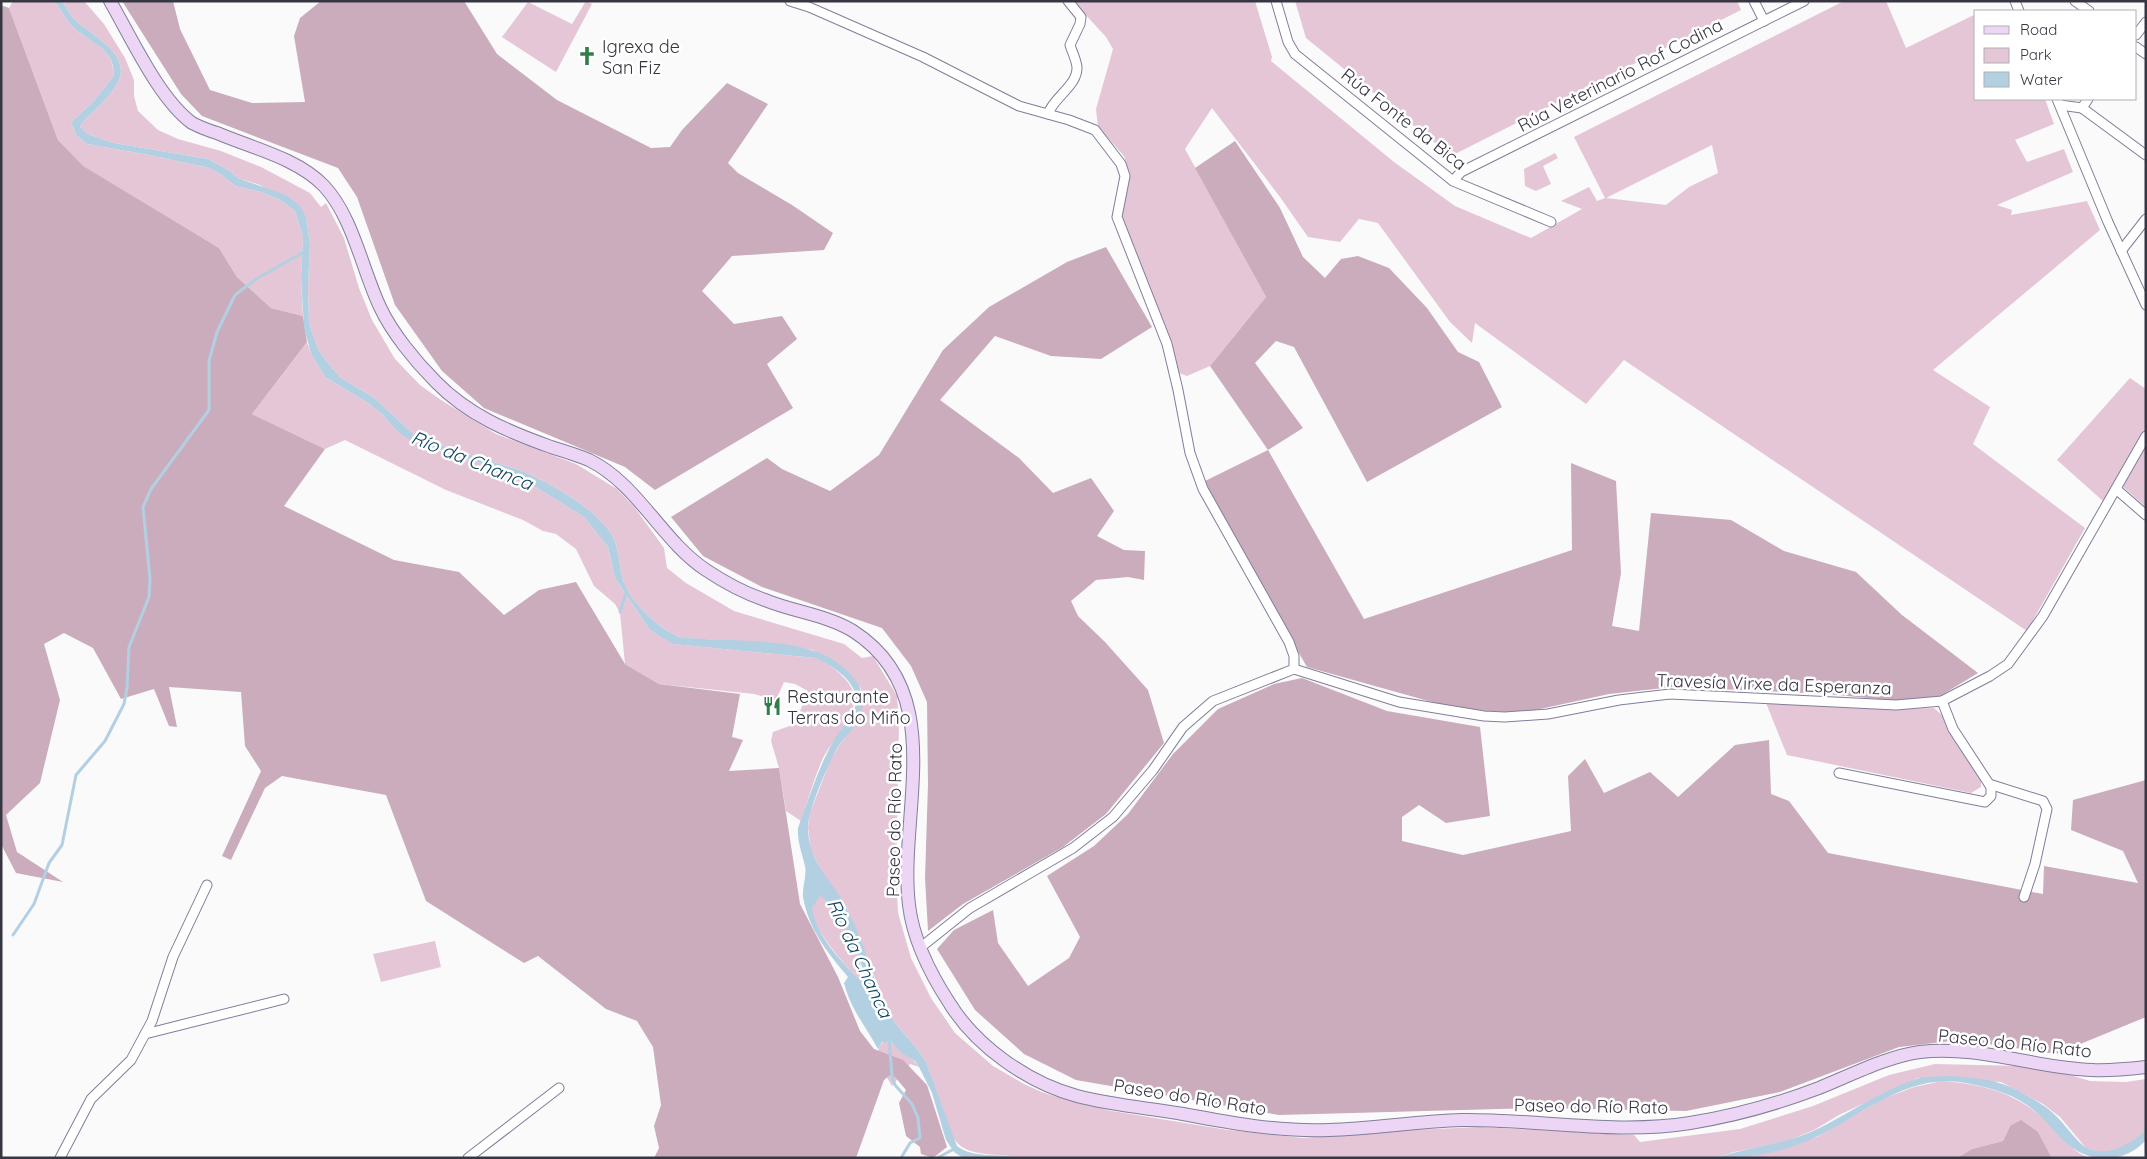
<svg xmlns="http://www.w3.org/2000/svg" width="2147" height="1159" viewBox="0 0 2147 1159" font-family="Quicksand,sans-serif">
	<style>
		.green { fill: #e5c6d7; fill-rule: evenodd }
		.forest { fill: #caacbc }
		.water { fill: #b2d0e2; fill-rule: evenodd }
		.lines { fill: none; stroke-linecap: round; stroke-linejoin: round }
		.stream { stroke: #b2d0e2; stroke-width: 3 }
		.street-casing { stroke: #817e9b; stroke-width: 11 }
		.secondary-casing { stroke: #817e9b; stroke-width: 14 }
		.street { stroke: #fff; stroke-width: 9 }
		.secondary { stroke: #ecd5f5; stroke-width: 12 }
		.labels { text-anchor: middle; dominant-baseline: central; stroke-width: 5; stroke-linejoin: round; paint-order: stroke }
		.poi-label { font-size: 18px; fill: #373643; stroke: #fff; text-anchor: start }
		.street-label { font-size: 18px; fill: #373643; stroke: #fff }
		.water-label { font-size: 19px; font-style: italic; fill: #0f4762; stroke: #fff }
	</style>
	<rect width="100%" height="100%" fill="#fafafa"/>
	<!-- green -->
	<g class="green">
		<path d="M13 1H54C61 10 68 23 76 30 93 44 116 50 113 77L93 102 71 122 76 135 87 144 154 156 209 168 222 175 235 186 261 192 280 200 295 211 303 237 301 278 303 316 271 308 237 277 219 248 83 167 58 140 9 8Z"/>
		<path d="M62 1H84L104 24 125 58 134 80V96L138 111 158 130 178 139 221 151 261 167 310 193 321 207 326 203 344 238 359 288 372 320 395 359 420 385 441 400 496 434 576 464 617 489 635 508 664 548 667 568 686 583 734 611 844 644 862 658 873 656 897 696 899 721 896 877 898 913 911 958 931 998 955 1033 993 1066 1024 1084 1044 1093 1074 1102 1112 1111 1228 1130 1303 1138 1391 1131 1479 1127 1634 1135 1640 1142 1740 1129 1813 1106 1889 1075 1935 1064 2021 1066 2070 1075 2090 1081 2126 1082 2146 1079V1129L2137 1138 2122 1149 2102 1153 2086 1148 2060 1117 2043 1104 2001 1082 1918 1078 1839 1115 1814 1130 1784 1142 1734 1152 1716 1158H1020C996 1152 965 1159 953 1137L926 1062C916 1044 900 1032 890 1015L847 908 823 874 811 850 808 827 810 813 830 761 839 746 859 719 861 688 813 650 769 643 681 638C660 629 629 602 623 580 619 566 619 547 612 535 595 507 551 484 522 471L418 438 373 397 341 378 327 362 318 349 309 323 308 287 310 244 306 217 260 185 238 178 227 169 208 159 114 143 88 134 80 127 82 123C93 111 111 97 118 82 132 54 91 35 75 20 70 15 66 7 62 1Z"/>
		<path d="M586 1 592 4 556 72 502 37 528 2 572 24Z"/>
		<path d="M1073 1H1255L1272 57 1271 61 1394 162 1455 206 1531 238 1582 209 1561 201 1589 187 1597 201 1605 198 1574 137 1844 1H1886L1906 48 1976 14V99H2045L2054 124 2015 140 2027 162 2064 149 2073 172 1997 205 2012 210 2011 215 2087 201 2100 230 1933 370 1990 407 1973 444 2085 528 2027 631 1624 360 1586 404 1475 323 1472 343 1450 322 1378 223 1359 219 1340 242 1308 237 1280 197 1212 108 1185 149 1266 297 1210 366 1187 376 1179 373 1165 327 1136 263 1121 224 1124 194 1130 176 1124 156 1098 127 1096 109 1113 49 1106 37ZM1712 145 1718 173 1689 187 1666 205 1606 198Z"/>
		<path d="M1295 1H1737L1741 10 1451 156 1306 38Z"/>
		<path d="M1555 153 1558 158 1543 166 1551 184 1536 191 1525 186 1524 169Z"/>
		<path d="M307 342 311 354 325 377 368 403 382 414 398 432 430 448 472 460 512 475 526 481 584 517 608 547 615 578 650 630 674 644 815 658C828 663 837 670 846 680 870 706 835 734 823 758 814 778 808 800 801 821L786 811 779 768 771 741 773 732 795 724 808 691 795 684 784 682 776 700 754 694 659 684 625 664 620 613 615 604 594 586 576 549 556 534 543 531 523 520 446 490 345 440 325 449 252 414Z"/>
		<path d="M2130 378 2146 389V430L2103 501 2057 460Z"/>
		<path d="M2146 446V507L2122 486Z"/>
		<path d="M1766 703 1886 709 1934 708 1944 717 1963 753 1981 777V787L1971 793 1787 755Z"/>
		<path d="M813 881 821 888 828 901 847 928 858 955 864 979 858 978C837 957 800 915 810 882Z"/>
		<path d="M435 941 441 967 381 982 373 954Z"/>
		<path d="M883 1042H891C900 1051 912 1056 919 1067L910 1064 892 1086C886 1075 870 1053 883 1042Z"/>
		<path d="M1942 1081C1982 1084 2018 1093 2047 1122 2062 1135 2071 1153 2091 1158H2052L2038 1132 2010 1126 2003 1141 1972 1149 1957 1158H1738L1817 1137 1885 1098 1914 1087Z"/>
	</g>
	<!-- forest -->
	<g class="forest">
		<path d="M122 1H173L180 29 210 90 252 103 305 102 294 36 300 18 321 1H464L497 54 557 100 651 148 670 147 682 130 727 83 768 104 728 163 738 173 792 205 833 233 824 250 732 256 702 291 734 324 782 316 797 339 767 364 793 408 655 490 625 467 484 408 442 371 395 305 357 197 338 168 202 116 181 94Z"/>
		<path d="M1 5 9 8 58 140 83 166 219 248 237 277 271 308 303 316 307 342 252 414 325 449 284 506 394 560 459 572 504 615 539 590 576 582 625 664 659 684 740 694 732 737 743 740 729 771 779 768 800 904 838 977 860 1031 874 1049 903 1060 927 1085 947 1147 933 1158 921 1154 920 1147 906 1136 899 1103 906 1090 895 1077 890 1075 884 1080 856 1158H654L659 1148 654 1126 661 1105 653 1047 637 1021 606 1009 538 956 524 963 426 901 386 795 282 776 265 788 231 860 222 856 261 771 245 746 241 692 169 687 177 727 169 726 154 689 121 699 93 648 64 633 44 644 60 700 40 783 6 815 17 852 63 882 16 873 1 844Z"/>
		<path d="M1235 141 1280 208 1303 257 1325 278 1341 259 1358 256 1389 268 1427 308 1458 352 1479 362 1502 407 1367 482 1294 347 1276 341 1255 363 1303 428 1268 450 1364 619 1572 550 1571 463 1616 481 1621 573 1612 626 1639 631 1651 513 1731 520 1784 551 1856 572 1902 615 1978 673 1927 704 1828 694 1673 687 1609 694 1522 713 1457 709 1307 667 1244 558 1205 481 1268 450 1210 366 1266 297 1195 168Z"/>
		<path d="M1106 247 1152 327 1101 359 1051 356 995 336 940 400 1019 458 1053 493 1091 478 1114 511 1097 536 1124 550 1145 551 1144 580 1128 577 1096 580 1071 601 1078 616 1105 642 1148 690 1164 743 1106 814 1063 847 963 904 928 931 925 878 928 784 927 702 911 666 882 628 762 587 703 556 671 517 767 458 782 469 830 491 879 455 943 350 989 307 1067 262Z"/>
		<path d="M1302 678 1387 711 1480 727 1490 816 1446 823 1419 805 1402 817V841L1463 855 1571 831 1568 776 1585 759 1604 793 1650 772 1678 797 1735 745 1769 740 1771 794 1789 801 1828 853 2043 894 2044 866 2138 883 2123 851 2071 830 2073 800 2146 780V1017L2056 1054 1961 1040 1899 1047 1780 1092 1686 1111 1535 1108 1279 1115 1076 1080 1024 1054 975 1010 937 949 954 930 993 910 998 943 1028 986 1069 958 1080 937 1047 876 1094 846 1128 814 1173 754 1218 709 1274 684Z"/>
		<path d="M2021 1120 2038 1132 2052 1158H1957L1972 1149 2003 1141 2010 1126Z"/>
	</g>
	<!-- water -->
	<g class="water">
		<path d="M54 1H62C66 7 70 15 75 20 91 35 132 54 118 82 111 97 93 111 82 123L80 127 88 134 114 143 208 159 227 169 238 178 286 195 300 206 306 217 310 244 308 287 309 323 318 349 327 362 341 378 373 397 418 438 522 471C551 484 595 507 612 535 619 547 619 566 623 580 630 603 660 629 681 638 697 638 712 640 727 640 770 642 829 641 856 681 864 692 865 707 858 720 853 730 844 738 838 747 829 762 807 812 808 829 810 866 832 879 847 909 865 943 873 981 890 1015 900 1032 916 1044 926 1062L957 1146C974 1159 999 1153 1020 1158H963L954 1152 946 1140 932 1093 919 1067 915 1061 902 1053 891 1042H882L878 1049C865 1025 851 1010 844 983L848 977C827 952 809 930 803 897 802 887 807 876 805 866 802 853 797 841 798 828 809 798 818 768 834 740 841 728 856 715 856 700 856 680 831 665 815 658L673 644 650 630 615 578 608 547 584 517 526 481 512 475 472 460 412 441 398 432 382 414 368 403 325 377 311 354 304 327 301 278 303 237 295 211 280 200 261 192 235 186 222 175 209 168 154 156 87 144 76 135 71 122 93 102 113 77C117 51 93 44 76 30 68 23 61 10 54 1ZM820 896C837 904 864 960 864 978H858C839 959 817 936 812 908Z"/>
		<path d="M1947 1076C1988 1078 2006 1081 2041 1104 2061 1116 2069 1134 2085 1147 2106 1159 2132 1144 2146 1129V1140C2135 1152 2122 1158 2106 1158 2065 1158 2057 1126 2027 1105 2007 1091 1982 1086 1959 1082 1905 1075 1861 1116 1816 1137 1785 1152 1751 1158 1716 1158 1748 1147 1782 1145 1813 1131 1848 1115 1879 1091 1916 1079 1926 1076 1937 1077 1947 1076Z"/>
	</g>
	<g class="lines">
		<!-- stream -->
		<g class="stream">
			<path d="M620 612 626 593"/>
			<path d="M13 935 34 904 49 863 62 845 76 775 105 741 124 704 127 688 129 647 149 597 150 579 143 507 151 489 209 410V361L217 332 235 295 256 279 304 252"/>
			<path d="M889 1038 892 1076 895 1085 912 1104 918 1118 920 1138 910 1143 901 1158"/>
			<path d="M937 1158 954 1149"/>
		</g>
		<!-- street casing -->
		<g class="street-casing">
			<g id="street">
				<path d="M790 1 809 7 923 57 1019 106 1069 120 1095 130 1121 164 1125 176 1117 217 1167 344 1178 390 1190 453 1203 489 1289 642 1294 656V669"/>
				<path d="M1276 1 1288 42 1295 54 1453 181 1551 222"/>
				<path d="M1754 1 1764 21"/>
				<path d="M2015 1 2019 11"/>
				<path d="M2075 1 2089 11"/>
				<path d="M2136 35 2146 22"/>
				<path d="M2136 47 2146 54"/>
				<path d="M2057 99 2108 222 2146 305"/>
				<path d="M2060 105 2082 108 2088 99"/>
				<path d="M2082 108 2146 155"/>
				<path d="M1048 114C1053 98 1077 86 1077 68 1077 61 1072 52 1070 45L1080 24 1081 17 1068 1"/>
				<path d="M1453 181 1461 172 1804 1"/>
				<path d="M2121 251 2146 219"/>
				<path d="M2116 489 2146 515"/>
				<path d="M1839 773 1985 802 1991 796V787L1953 729 1942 701"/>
				<path d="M1989 784 2043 801 2047 809 2035 864 2024 897"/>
				<path d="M921 947 970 908 1073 848 1113 817 1153 770 1183 727 1213 701 1294 669 1399 702 1484 716 1505 717 1548 714 1619 700 1670 694 1896 705 1942 701 1990 676 2008 664 2043 616 2146 436"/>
				<path d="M145 1034 284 999"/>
				<path d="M60 1158 91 1099 131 1060 152 1021 173 957 207 885"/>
				<path d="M468 1158 559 1088"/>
			</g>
		</g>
		<!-- secondary casing -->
		<g class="secondary-casing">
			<path id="secondary" d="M110 1C131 37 159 99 192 123 198 126 210 131 217 133 252 148 297 158 324 186 353 217 362 269 380 307 392 333 416 362 436 382 468 415 509 432 551 447 564 451 577 455 589 460 638 484 661 540 706 570 724 582 744 593 765 600 794 612 827 615 853 631 950 693 898 813 909 905 913 940 931 975 950 1004 976 1046 1028 1083 1077 1096 1111 1105 1148 1108 1183 1114 1231 1123 1279 1132 1329 1130 1373 1129 1418 1121 1462 1120 1537 1119 1616 1135 1690 1123 1734 1116 1777 1104 1819 1088 1849 1076 1888 1056 1920 1052 1978 1045 2035 1068 2092 1070 2110 1071 2128 1069 2146 1067"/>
		</g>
		<!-- street -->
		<use href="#street" class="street"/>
		<!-- secondary -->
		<use href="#secondary" class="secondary"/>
	</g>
	<!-- icons -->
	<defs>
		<g id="church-bare" transform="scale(1.5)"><path d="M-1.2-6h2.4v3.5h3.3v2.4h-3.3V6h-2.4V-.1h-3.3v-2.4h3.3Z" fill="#307c4b" stroke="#fff" stroke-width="2.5" paint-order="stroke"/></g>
		<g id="restaurant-bare" transform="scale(1.5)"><path d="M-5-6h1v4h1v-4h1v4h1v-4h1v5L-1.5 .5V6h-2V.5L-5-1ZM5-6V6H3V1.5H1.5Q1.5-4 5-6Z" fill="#307c4b" stroke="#fff" stroke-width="2.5" paint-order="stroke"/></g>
	</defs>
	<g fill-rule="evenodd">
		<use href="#church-bare" x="587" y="56"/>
		<use href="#restaurant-bare" x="772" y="706"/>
	</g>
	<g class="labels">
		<!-- poi labels -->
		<g class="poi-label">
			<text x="602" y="46">Igrexa de<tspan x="602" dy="21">San Fiz</tspan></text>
			<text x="787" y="696">Restaurante<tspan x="787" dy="21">Terras do Miño</tspan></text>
		</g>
		<!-- street labels -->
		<g class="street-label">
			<text transform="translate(1620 75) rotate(-27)">Rúa Veterinario Rof Codina</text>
			<text transform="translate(1404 119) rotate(38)">Rúa Fonte da Bica</text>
			<text transform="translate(1774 684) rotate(2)">Travesía Virxe da Esperanza</text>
			<text transform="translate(894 820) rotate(-89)">Paseo do Río Rato</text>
			<text transform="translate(2015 1043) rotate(6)">Paseo do Río Rato</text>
			<text transform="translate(1190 1097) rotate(9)">Paseo do Río Rato</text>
			<text transform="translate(1591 1106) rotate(1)">Paseo do Río Rato</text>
		</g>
		<!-- water labels -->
		<g class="water-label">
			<text transform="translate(472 460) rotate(22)">Río da Chanca</text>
			<text transform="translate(860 958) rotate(65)">Río da Chanca</text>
		</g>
	</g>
	<!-- border -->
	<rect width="2147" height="1159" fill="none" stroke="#373643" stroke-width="5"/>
	<!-- legend -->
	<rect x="1974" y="10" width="162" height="90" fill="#ffffff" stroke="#afafb4"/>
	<rect x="1984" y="26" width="25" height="8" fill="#ecd5f5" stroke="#afafb4"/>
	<text x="2020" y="35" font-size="15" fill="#373643">Road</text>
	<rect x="1984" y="48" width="25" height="15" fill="#e5c6d7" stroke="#afafb4"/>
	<text x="2020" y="60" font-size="15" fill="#373643">Park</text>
	<rect x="1984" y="72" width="25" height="15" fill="#b2d0e2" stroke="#afafb4"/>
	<text x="2020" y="85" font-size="15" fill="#373643">Water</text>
</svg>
